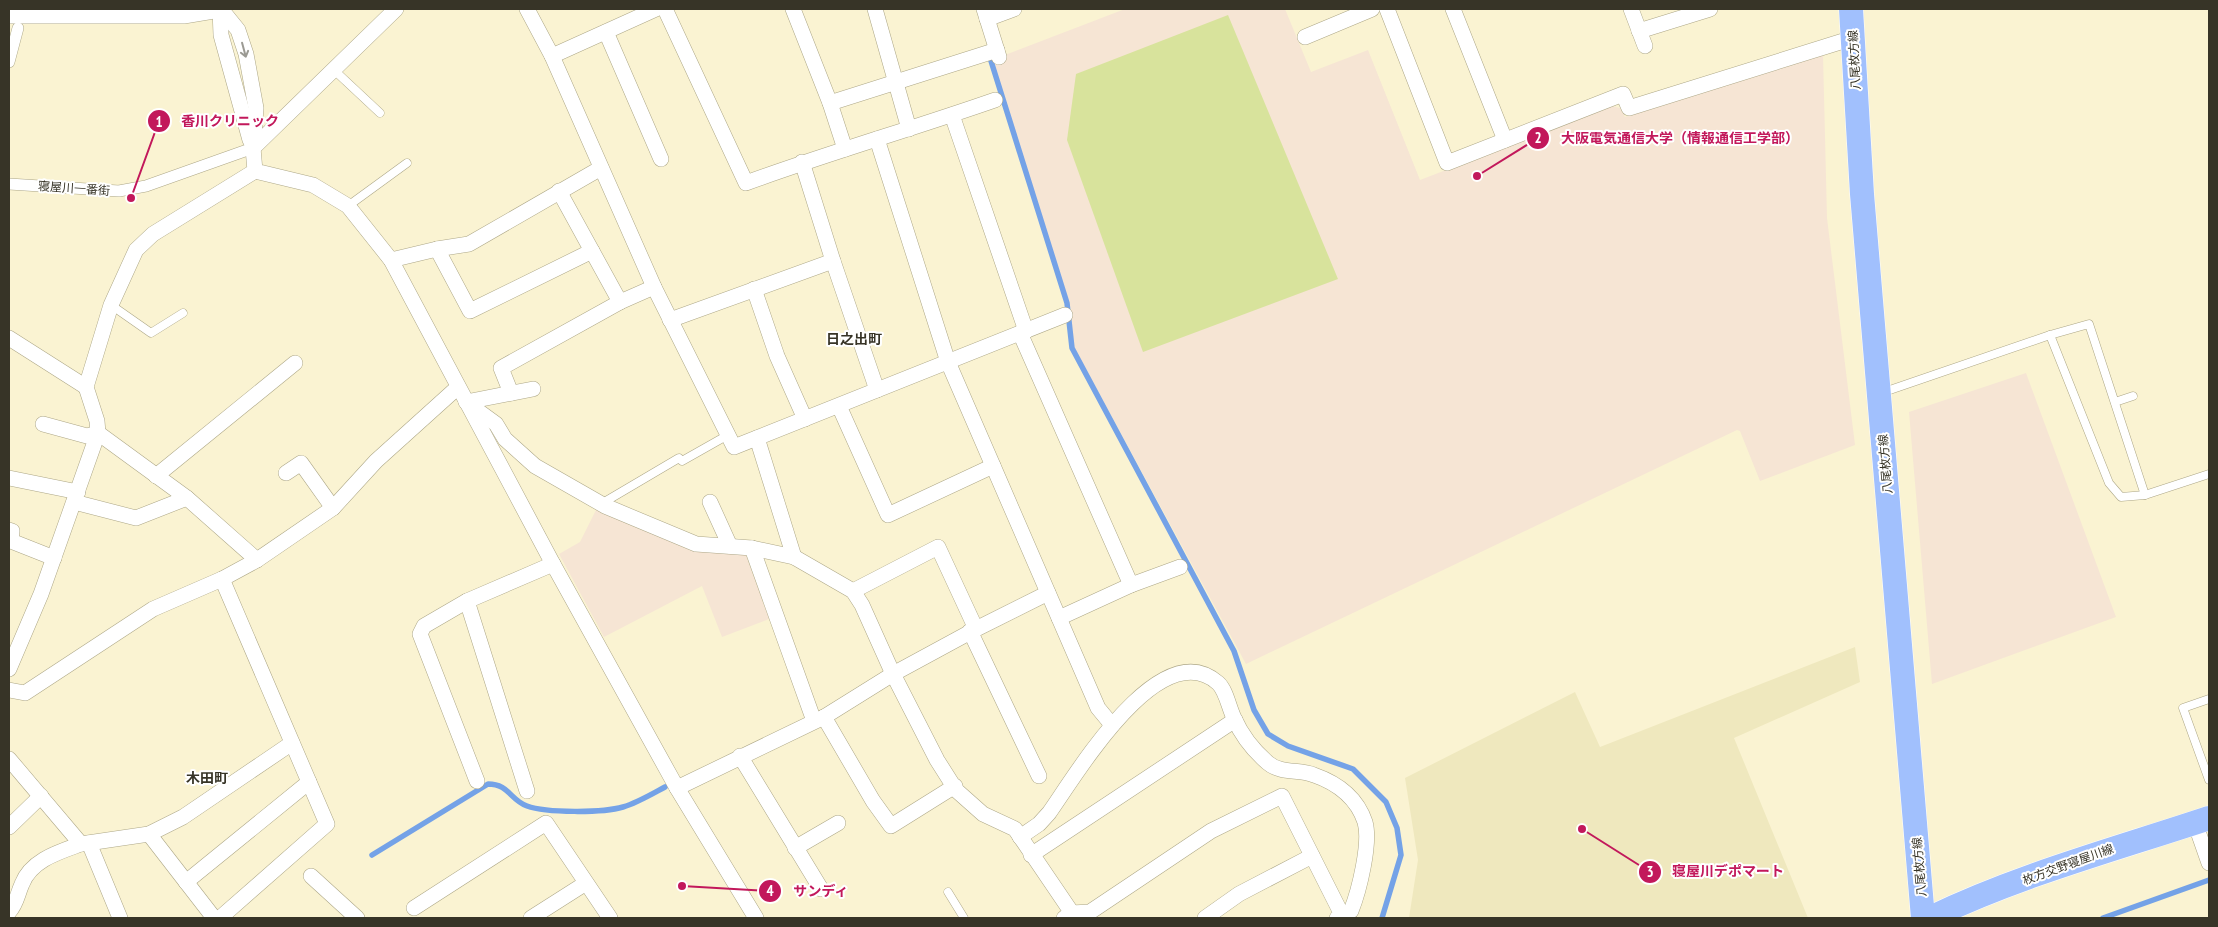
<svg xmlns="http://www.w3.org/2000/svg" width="2218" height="927" viewBox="0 0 2218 927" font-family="'PT Sans Narrow','Noto Sans JP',sans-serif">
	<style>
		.built { fill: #efe8be }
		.education { fill: #f6e5d4 }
		.green { fill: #d8e39c }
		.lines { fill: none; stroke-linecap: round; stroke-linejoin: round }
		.stream { stroke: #74a2e7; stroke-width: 5.5 }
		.service-casing { stroke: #ada787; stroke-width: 9 }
		.pedestrian-casing { stroke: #ada787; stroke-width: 12 }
		.minor-casing { stroke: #ada787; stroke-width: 16 }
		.tertiary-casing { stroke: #ada787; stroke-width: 20 }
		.primary-casing { stroke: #fff; stroke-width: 25 }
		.service { stroke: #fff; stroke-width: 8 }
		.pedestrian { stroke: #fff; stroke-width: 11 }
		.minor { stroke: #fff; stroke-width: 15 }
		.tertiary { stroke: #fff; stroke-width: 19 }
		.primary { stroke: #a1c0fd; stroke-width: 24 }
		.oneway { stroke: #9b9a93 }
		.labels { text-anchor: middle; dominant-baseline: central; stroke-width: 4; stroke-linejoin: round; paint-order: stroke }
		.street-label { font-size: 12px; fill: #373427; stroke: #fff }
		.neighbourhood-label { font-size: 14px; font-weight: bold; fill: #373427; stroke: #fff }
		.leader { fill: none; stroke: #c2185b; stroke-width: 2 }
		.callout-dot { fill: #c2185b; stroke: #fff; stroke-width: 2 }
		.mark-label { font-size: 15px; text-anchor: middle; font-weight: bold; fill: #fff }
		.callout-label { font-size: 14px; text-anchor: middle; font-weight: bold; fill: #c2185b; stroke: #fff; stroke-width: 4; stroke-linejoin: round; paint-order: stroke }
	</style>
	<rect width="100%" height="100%" fill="#faf3d2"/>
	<!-- built -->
	<path class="built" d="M1855 647 1860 682 1734 738 1808 918H1409L1418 860 1405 778 1575 692 1600 747Z"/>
	<!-- education -->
	<g class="education">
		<path d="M1125 9H1285L1311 72 1368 50 1420 180 1612 106 1620 108 1625 117 1823 55 1827 218 1855 445 1760 481 1740 431 1737 430 1246 664 1074 347 1070 305 992 60Z"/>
		<path d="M2026 373 2116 617 1932 684 1909 412Z"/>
		<path d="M597 508 745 552 769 619 722 637 702 586 604 637 559 554 580 542Z"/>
	</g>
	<!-- green -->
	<path class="green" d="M1228 15 1338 279 1143 352 1067 140 1076 74Z"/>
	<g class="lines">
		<!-- stream -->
		<g class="stream">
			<path d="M991 61 1067 303 1072 348 1234 651 1254 710 1268 734 1288 746 1353 769 1386 802 1397 828 1401 855 1382 918"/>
			<path d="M372 855 488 784C509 784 510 800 527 806 546 813 603 813 623 807 637 803 652 794 665 787"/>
			<path d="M2103 918 2209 880"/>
		</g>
		<!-- service casing -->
		<g class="service-casing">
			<g id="service">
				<path d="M334 70 380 113"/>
				<path d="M348 206 407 163"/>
				<path d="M111 305 151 333 183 313"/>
				<path d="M2050 335 2109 483 2121 497 2145 495 2209 474"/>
				<path d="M1881 393 2050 335 2089 324 2145 495"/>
				<path d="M2115 402 2133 396"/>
				<path d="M601 504 679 458 682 461 728 435"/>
				<path d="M2209 699 2183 708 2209 780"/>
				<path d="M948 892 964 918"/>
			</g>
		</g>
		<!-- pedestrian casing -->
		<g class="pedestrian-casing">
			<g id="pedestrian">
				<path d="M9 62 18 28"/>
				<path d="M9 184 119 191 146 186 253 148"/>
			</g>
		</g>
		<!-- minor casing -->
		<g class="minor-casing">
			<g id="minor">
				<path d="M220 9 221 35 250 140"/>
				<path d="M221 9 238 30 246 54 256 108 253 148 255 171 313 185 348 206 391 260 553 564 677 788 756 918"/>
				<path d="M527 9 552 56 654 287 734 447 1065 315"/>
				<path d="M665 9 746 183C828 153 912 129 995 100"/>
				<path d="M793 9 830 103 845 149"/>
				<path d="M875 9 909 129"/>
				<path d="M984 9 999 57"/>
				<path d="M1387 9 1447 163 1623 94 1629 108 1853 38"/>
				<path d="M1453 9 1505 140"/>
				<path d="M1631 9 1645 46"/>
				<path d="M987 19 1014 9"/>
				<path d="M1639 31 1710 9"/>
				<path d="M606 32 661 159"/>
				<path d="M1305 37 1372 9"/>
				<path d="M552 56 656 9"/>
				<path d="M830 103 997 50"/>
				<path d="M952 115 1026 331"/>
				<path d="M877 139 948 362 1098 708 1112 725"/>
				<path d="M253 148 396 9"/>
				<path d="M802 162 833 261 877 390"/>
				<path d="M559 191 620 302"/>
				<path d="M437 249 470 311 592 251"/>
				<path d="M391 260 437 249 469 244 601 168"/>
				<path d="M754 289 777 356 805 419"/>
				<path d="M670 320 833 261"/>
				<path d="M1020 333 1131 585"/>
				<path d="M9 338 86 387"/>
				<path d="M511 393 501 368 620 302 654 287"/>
				<path d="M466 402 533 389"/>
				<path d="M470 405 496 424 505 439 535 466 605 506 696 544 752 548 794 557 853 591 862 605 893 674 937 760 956 790 983 814 1015 829 1072 913"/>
				<path d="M839 406 888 515 993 466"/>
				<path d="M43 424 87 436 98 433 187 498 257 560"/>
				<path d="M757 438 794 557"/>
				<path d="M286 473 301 463 333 508"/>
				<path d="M156 476 295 363"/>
				<path d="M9 478 78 492"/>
				<path d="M74 502 136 518 187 498"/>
				<path d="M710 502 730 546"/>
				<path d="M9 530 12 531 11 541 54 558"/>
				<path d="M752 548 814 721"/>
				<path d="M853 591 938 547 976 629"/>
				<path d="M467 601 527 791"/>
				<path d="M1059 618 1131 585 1180 567"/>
				<path d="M970 631 1039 776"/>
				<path d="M9 669 41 594 98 433 97 421 86 387 111 305 136 250 153 234 255 171"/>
				<path d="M9 690 25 693 153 609 222 579 257 560 333 508 376 461 458 387"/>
				<path d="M824 717 873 801 891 826 955 786"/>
				<path d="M740 756 821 889"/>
				<path d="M9 759 81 844 149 834 183 817 292 743"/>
				<path d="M477 781 420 634 424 626 467 601 553 564"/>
				<path d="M677 788 824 717 893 674 976 629 1048 593"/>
				<path d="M2195 823 2209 863"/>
				<path d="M9 827 41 796"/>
				<path d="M149 834 214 918"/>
				<path d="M1020 837 1039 824 1049 813C1076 775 1160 632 1218 683 1226 690 1229 708 1234 718 1241 734 1254 751 1268 763 1281 774 1299 769 1314 775 1337 783 1357 798 1365 822 1371 843 1359 891 1351 911L1342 915"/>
				<path d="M89 843 120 918"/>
				<path d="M795 848 838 823"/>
				<path d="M1031 855 1235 720"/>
				<path d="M311 876 357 918"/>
				<path d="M186 882 309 782"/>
				<path d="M414 908 546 823 610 918"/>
				<path d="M9 912C17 903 17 895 22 884 31 860 59 852 81 844"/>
				<path d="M220 918 327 824 222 579"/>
				<path d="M531 918 586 883"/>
				<path d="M1064 918 1072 913 1090 912 1211 831 1282 796 1342 915 1337 918"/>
				<path d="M1205 918 1239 894 1312 856"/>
			</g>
		</g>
		<!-- tertiary casing -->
		<g class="tertiary-casing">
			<path id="tertiary" d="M9 14H185L215 9"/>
		</g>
		<!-- primary casing -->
		<g class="primary-casing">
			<g id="primary">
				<path d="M1851 9 1862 194 1923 918"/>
				<path d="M1930 918C2019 875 2116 849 2209 818"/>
			</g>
		</g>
		<!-- service -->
		<use href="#service" class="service"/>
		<!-- pedestrian -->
		<use href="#pedestrian" class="pedestrian"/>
		<!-- minor -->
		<use href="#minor" class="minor"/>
		<!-- tertiary -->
		<use href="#tertiary" class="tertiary"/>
		<!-- primary -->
		<use href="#primary" class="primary"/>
	</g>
	<!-- one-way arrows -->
	<defs><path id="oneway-shaft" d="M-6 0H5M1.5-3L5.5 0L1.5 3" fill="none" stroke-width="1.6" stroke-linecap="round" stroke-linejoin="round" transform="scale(1.25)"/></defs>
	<use class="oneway" href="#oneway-shaft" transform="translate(244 50) rotate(75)"/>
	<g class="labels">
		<!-- street labels -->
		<g class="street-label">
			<text transform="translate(1854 60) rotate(-93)">八尾枚方線</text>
			<text transform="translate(74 188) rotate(4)">寝屋川一番街</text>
			<text transform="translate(1885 464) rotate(-95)">八尾枚方線</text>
			<text transform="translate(2068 864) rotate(-20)">枚方交野寝屋川線</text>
			<text transform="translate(1919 867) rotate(-95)">八尾枚方線</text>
		</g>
		<!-- neighbourhood labels -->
		<g class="neighbourhood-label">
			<text x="854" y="339">日之出町</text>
			<text x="207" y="778">木田町</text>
		</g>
	</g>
	<!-- callouts -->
	<path class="leader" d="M131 198L159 121M1477 176L1538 138M1582 829L1650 872M682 886L770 891"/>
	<g class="callout-dot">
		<circle cx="131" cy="198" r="5"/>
		<circle cx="1477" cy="176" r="5"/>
		<circle cx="1582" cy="829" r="5"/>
		<circle cx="682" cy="886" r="5"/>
		<circle cx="159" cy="121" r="12"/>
		<circle cx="1538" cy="138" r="12"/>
		<circle cx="1650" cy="872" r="12"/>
		<circle cx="770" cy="891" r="12"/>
	</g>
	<g class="mark-label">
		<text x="159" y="127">1</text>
		<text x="1538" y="143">2</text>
		<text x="1650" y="877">3</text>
		<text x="770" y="896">4</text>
	</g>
	<g class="callout-label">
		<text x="230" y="126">香川クリニック</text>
		<text x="1680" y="143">大阪電気通信大学（情報通信工学部）</text>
		<text x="1728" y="876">寝屋川デポマート</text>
		<text x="821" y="896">サンディ</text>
	</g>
	<!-- border -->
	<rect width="2218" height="927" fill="none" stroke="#373427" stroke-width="20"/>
</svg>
